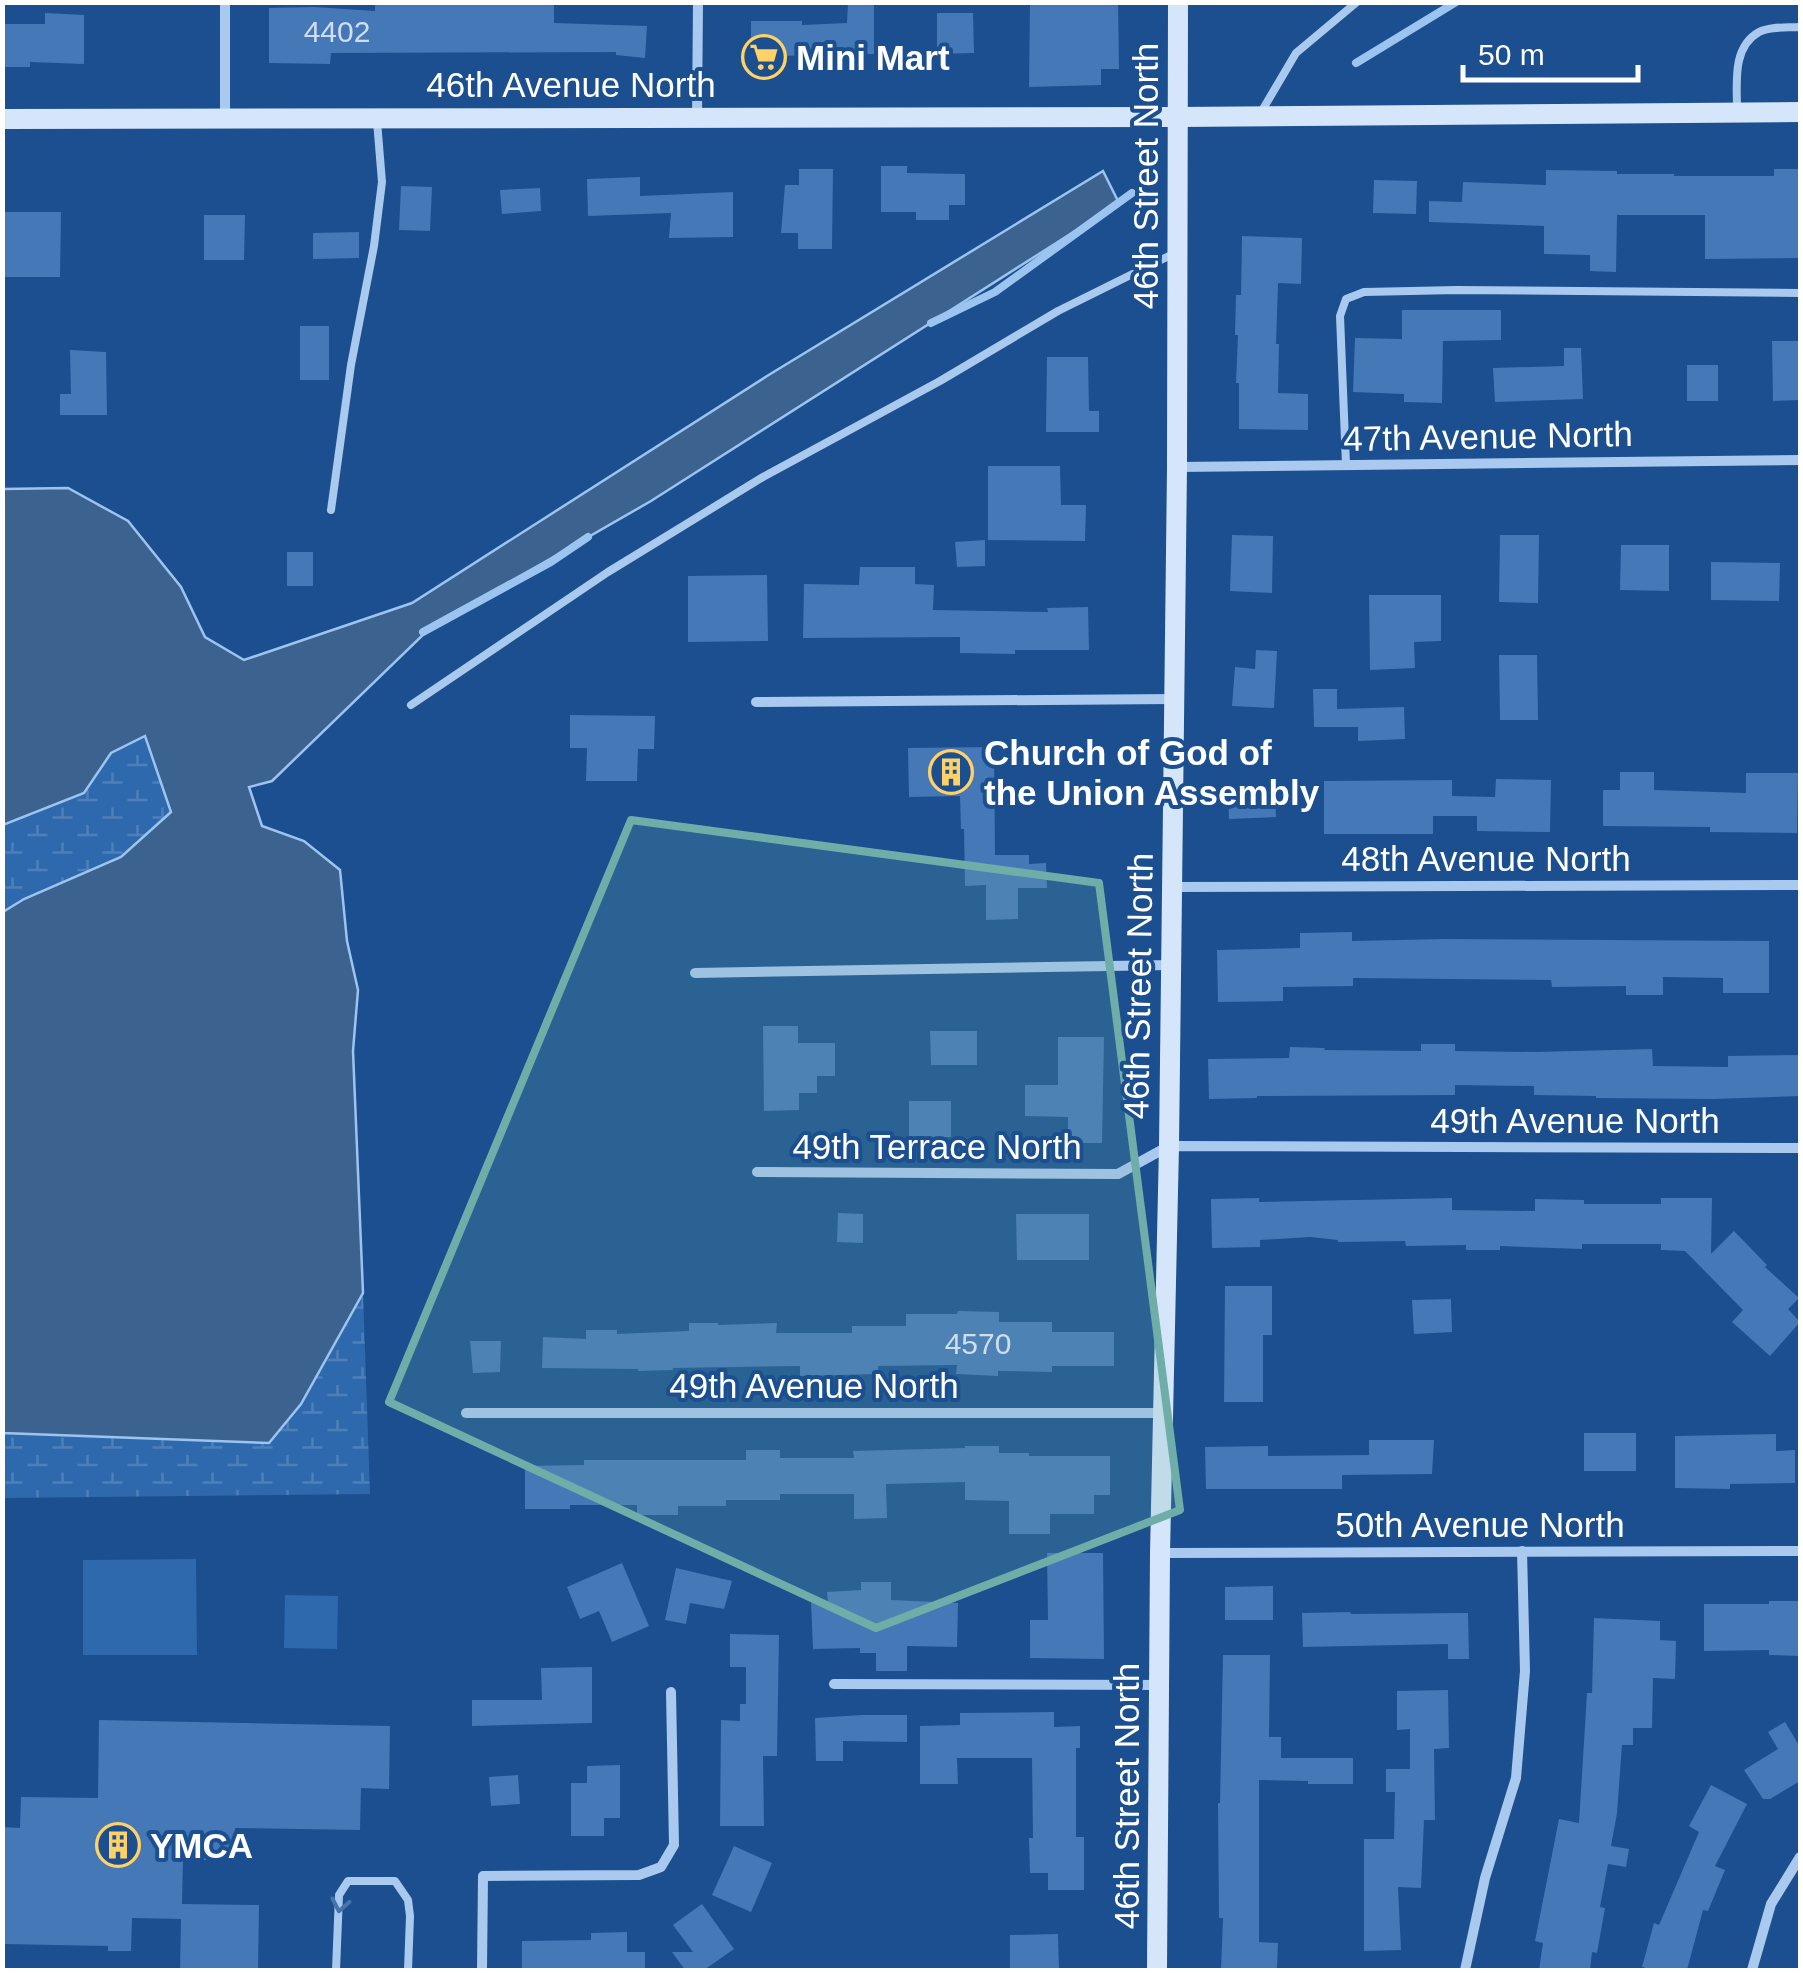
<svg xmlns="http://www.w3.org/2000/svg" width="1803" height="1973" viewBox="0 0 1803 1973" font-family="Arial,sans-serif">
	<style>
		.wetland { fill: url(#wetland-marsh) }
		.green { fill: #2e69ad }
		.water { fill: #3c6290; stroke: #9cc4f0; stroke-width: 2.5 }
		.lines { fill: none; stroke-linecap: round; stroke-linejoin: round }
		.stream { stroke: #9cc4f0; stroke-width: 8 }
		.building { fill: #4478b7 }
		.lane { stroke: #a9c9ee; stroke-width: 8 }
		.street { stroke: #a9c9ee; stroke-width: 10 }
		.secondary { stroke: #d6e6fa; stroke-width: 20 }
		.oneway { stroke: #4674ac }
		.marked { fill: #6fada8; fill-opacity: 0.2; stroke: #6fada8; stroke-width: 8; stroke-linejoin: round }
		.labels { text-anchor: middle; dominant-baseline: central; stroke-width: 8; stroke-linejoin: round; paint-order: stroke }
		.number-label { font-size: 30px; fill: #d0dded }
		.poi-label { font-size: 35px; font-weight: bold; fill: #fff; stroke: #1b4f8f; text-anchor: start }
		.street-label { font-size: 35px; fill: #fff; stroke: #1b4f8f }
	</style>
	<defs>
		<pattern id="wetland-marsh" width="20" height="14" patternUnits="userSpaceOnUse" patternTransform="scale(2.5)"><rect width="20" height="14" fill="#2e69ad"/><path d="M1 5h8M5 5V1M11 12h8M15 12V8" fill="none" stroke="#4d80b9"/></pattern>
	</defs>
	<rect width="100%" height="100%" fill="#1b4f8f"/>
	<!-- wetland -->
	<g class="wetland">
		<path d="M145 736 171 812 121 857 24 899 3 912V825L84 793 111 753Z"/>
		<path d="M363 1293 370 1494 3 1498V1433L269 1443 301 1404Z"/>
	</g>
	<!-- green -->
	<g class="green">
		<path d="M196 1559 197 1655H83V1560Z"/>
		<path d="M285 1595 338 1596 337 1649 284 1648Z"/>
	</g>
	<!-- water -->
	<path class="water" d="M1103 171 1119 203 651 501 430 628 272 781 249 787 262 826 304 841 340 870 347 941 358 990 353 1051 363 1293 301 1404 269 1443 3 1433V912L24 899 121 857 171 812 145 736 111 753 84 793 3 825V489L68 488 128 521 181 587 205 637 244 660 412 603 767 376Z"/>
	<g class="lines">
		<!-- stream -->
		<g class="stream">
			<path d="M1356 63 1456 2"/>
			<path d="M931 323 995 292 1132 193"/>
			<path d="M423 632 551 562 588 537"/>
		</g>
	</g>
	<!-- building -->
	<g class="building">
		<path d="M375 2H554V23L647 26 645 58 616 55V52L331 53 330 64 269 63V8L314 7 375 11Z"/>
		<path d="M848 2H874V54L776 56V68H751V21H802V25L847 23Z"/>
		<path d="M1030 2H1118L1119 69H1101V85L1029 87Z"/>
		<path d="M45 13 84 15V64L30 62V67H2V24H45Z"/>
		<path d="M937 13H973L974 53 937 54Z"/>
		<path d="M881 166H907V173L965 174V205H949V220H916V212H881Z"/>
		<path d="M799 169H833L832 249H798V233H781L785 185H799Z"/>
		<path d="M1774 169H1800V258L1705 259V215H1617L1616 272 1590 271V255L1544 254V226L1429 222V201L1462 202 1463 182 1546 185V170L1617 171V174H1674V176H1774Z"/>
		<path d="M640 177V196L733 192V237L669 238 671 213 588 216 587 179Z"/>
		<path d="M1374 180 1417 181 1416 214 1373 213Z"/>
		<path d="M401 186 432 187 430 231 399 230Z"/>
		<path d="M540 188 541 211 502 214 500 190Z"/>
		<path d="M2 212H61L60 277H2Z"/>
		<path d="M204 215H245L244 260H204Z"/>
		<path d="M359 232V258L313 259V233Z"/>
		<path d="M1242 236 1302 238 1301 284 1278 283 1276 344H1279L1278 393 1308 394V430L1239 429V383H1236L1238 335H1235L1236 295H1241Z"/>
		<path d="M1402 310H1501V340L1443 341 1442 403 1404 402V394L1353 392 1355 338 1402 339Z"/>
		<rect x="300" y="326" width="29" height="54"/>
		<path d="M1772 341H1800V400L1773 401Z"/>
		<path d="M1564 348H1581L1583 399 1495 402 1493 368 1564 366Z"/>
		<path d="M70 350 106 352 107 415H60V394H71Z"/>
		<path d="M1047 357H1088L1089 411H1099V432H1046Z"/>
		<rect x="1687" y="365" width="31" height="36"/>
		<path d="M988 466H1060L1061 505H1086L1085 541 988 540Z"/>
		<path d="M1232 535 1273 536 1272 593 1230 591Z"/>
		<path d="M1500 535H1539L1538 603 1499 602Z"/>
		<path d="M985 540V566L957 567 955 542Z"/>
		<path d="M1621 545H1669V591L1620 590Z"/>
		<rect x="287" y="552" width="26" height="34"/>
		<path d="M1711 562 1780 563 1779 601 1711 600Z"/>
		<path d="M860 567H915V584L934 585 933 610 1048 612 1047 608 1088 607 1089 650H1015V654L960 653V637L803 638 804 584 859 585Z"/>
		<path d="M767 575 768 641 688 642V576Z"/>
		<path d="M1369 595H1441V641L1414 642 1415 668 1370 670Z"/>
		<path d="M1256 650 1277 651 1274 708 1232 706 1235 667 1255 669Z"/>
		<path d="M1499 655H1537L1538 720H1500Z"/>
		<path d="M1313 689H1337V709L1404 707 1405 739 1358 741V727H1314Z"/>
		<path d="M570 715 655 716 654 749H638L637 781H586L587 748H570Z"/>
		<path d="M994 747 995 855H1029V864L1046 863 1047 888H1018V919L986 920V885L965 886 964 829H961L960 796 909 797 908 748Z"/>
		<path d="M1620 772H1654V790L1746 793V773H1798L1797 833 1710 832V827L1603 826V790H1620Z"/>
		<path d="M1496 779 1551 780 1550 832 1477 831V816H1433V834H1324V781L1452 780V796L1495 797Z"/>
		<path d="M1275 793 1276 817 1229 819 1228 795Z"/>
		<path d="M1352 932V941L1445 939 1769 941V993H1723V978L1663 977V995H1626V986L1552 987 1551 980 1353 978V986L1283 987V1001L1218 1002 1217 950 1300 948V933Z"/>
		<path d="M763 1026H798V1043H835V1076H817V1093H799V1110L764 1111Z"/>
		<path d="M930 1031H977V1065H931Z"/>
		<path d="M1058 1037H1104L1102 1143H1068V1117L1025 1116V1085H1058Z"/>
		<path d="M1421 1044H1455V1051L1535 1052 1652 1049 1653 1066 1728 1067V1056L1800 1055V1096L1714 1099 1596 1098V1096L1534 1095V1086L1455 1085V1095L1257 1096V1098L1209 1099 1208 1059 1289 1058 1290 1047 1325 1048 1324 1050 1421 1051Z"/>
		<rect x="909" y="1101" width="42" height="36"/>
		<path d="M1259 1198V1202L1452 1198V1210L1535 1211V1199L1584 1200V1204H1661V1198H1712L1711 1254 1734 1231 1767 1265 1765 1267 1799 1298 1788 1309 1800 1322 1770 1356 1732 1322 1743 1310 1685 1251 1661 1250V1244H1582V1249L1500 1246V1250H1466V1245L1406 1246 1405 1241 1338 1242V1240L1310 1237 1260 1240V1247L1212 1248 1211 1199Z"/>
		<path d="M838 1213 863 1214V1243L837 1242Z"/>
		<path d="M1016 1214H1089V1260H1017Z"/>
		<path d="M1225 1286H1272V1335H1263V1402H1224Z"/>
		<path d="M1451 1299 1452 1332 1414 1334 1412 1300Z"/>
		<path d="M958 1311 999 1312V1322H1052V1332H1114V1366H1052V1372L998 1371V1376L956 1374 957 1365 878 1366V1374L800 1376V1366L673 1368V1370L638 1371V1369L542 1368 543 1337 586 1339V1330H617V1334L689 1331V1323H718V1325L777 1323 776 1333H852V1326H906V1314H957Z"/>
		<path d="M470 1341H501L500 1372 473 1373Z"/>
		<rect x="1584" y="1433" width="52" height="38"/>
		<path d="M1776 1434V1451L1795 1450V1483L1730 1484V1489L1675 1488V1436Z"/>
		<path d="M1369 1440H1434L1432 1474 1342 1475V1489H1206L1205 1447 1268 1446V1456L1369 1455Z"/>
		<path d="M965 1446H999V1453H1029V1456H1110V1495H1094V1514H1050V1534H1009V1501L965 1500V1482L886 1484 887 1518 854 1519V1494H780V1500H726V1506H678V1515H637V1505H570V1509H525V1466L584 1465V1460H746V1450H780V1458H854L853 1451 965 1448Z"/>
		<path d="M1047 1553H1103L1104 1659 1030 1658V1620H1048Z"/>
		<path d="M622 1563 649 1626 612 1642 599 1611 580 1619 567 1587Z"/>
		<path d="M676 1568 732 1581 724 1609 690 1603 686 1624 665 1620Z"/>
		<path d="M861 1582H891V1600L958 1603 957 1647 907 1646V1671H876V1653H860V1648L813 1649 811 1602 828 1601 827 1592 861 1590Z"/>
		<path d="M1273 1586V1620H1225V1587Z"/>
		<path d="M1769 1601H1800V1656L1769 1655V1650L1704 1651V1604H1769Z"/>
		<path d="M1350 1612 1351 1614 1468 1613 1469 1659H1448V1644L1303 1647 1302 1613Z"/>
		<path d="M1594 1618 1660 1621V1640L1676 1641 1675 1679 1653 1678 1652 1728H1633V1745H1622L1617 1813 1611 1846 1629 1849 1626 1867 1608 1864 1600 1907 1605 1908 1597 1953 1592 1952 1590 1970H1539L1543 1943 1535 1941 1559 1819 1579 1823 1587 1693H1592Z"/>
		<path d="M730 1634 779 1635 777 1756H763L764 1826H720L721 1720 740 1721V1704H746V1667H730Z"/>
		<path d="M1223 1655H1270L1269 1737H1281V1758H1353V1784H1308V1781L1259 1780V1942L1278 1943 1277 1970H1221L1223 1918H1219L1218 1803H1220Z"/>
		<path d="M592 1667V1723L472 1726V1700H542L541 1668Z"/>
		<path d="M1448 1690 1449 1748 1434 1749 1435 1820H1424L1421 1888 1398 1887 1401 1950 1364 1951V1839H1394L1395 1792H1386V1769H1410V1729L1397 1730V1691Z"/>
		<path d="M1054 1712V1727L1080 1726V1748H1076V1837H1084V1890H1048V1873H1030L1029 1838H1033L1032 1758H957L958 1784H920V1726L960 1725V1713Z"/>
		<path d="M862 1715H907V1742L843 1741V1761H816L815 1718Z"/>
		<path d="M99 1720 390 1726 389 1789 361 1788 360 1830 235 1828 234 1860H183L182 1904 259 1905 258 1970H180L181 1919 132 1918 131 1951H108V1946L2 1944V1827L20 1828 21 1797 98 1798Z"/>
		<path d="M1785 1722 1800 1747V1781L1770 1799H1763L1744 1770 1778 1749 1768 1732Z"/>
		<path d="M620 1765V1818H604V1836H571V1783H587V1766Z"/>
		<path d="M518 1775 520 1804 491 1806 489 1777Z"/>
		<path d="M1711 1785 1747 1804 1715 1866 1725 1870 1708 1911 1703 1910 1687 1970H1654L1642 1967 1654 1923 1659 1925 1699 1832 1689 1826Z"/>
		<path d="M734 1846 772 1863 751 1912 712 1895Z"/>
		<path d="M702 1904 734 1949 704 1970H685L672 1952H693L673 1925Z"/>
		<path d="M627 1932V1952H645V1970H522V1941L591 1940V1933Z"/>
		<path d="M1058 1934 1059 1970H1010V1935Z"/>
	</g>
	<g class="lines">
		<!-- lane -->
		<g class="lane">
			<path d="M1737 108C1737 83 1732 47 1759 32 1770 26 1788 28 1800 27"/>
			<path d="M1260 114 1296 53 1357 2"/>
			<path d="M1346 465 1340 316 1346 299 1364 292 1457 290 1800 293"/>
			<path d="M331 510 351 365 374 246 382 182 377 121"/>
			<path d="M411 705 608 572 763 477 940 381 1058 311 1173 254"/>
			<path d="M336 1970 339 1895 348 1881H395L408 1900 410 1916 408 1970"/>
		</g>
		<!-- street -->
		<g class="street">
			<path d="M225 117V2"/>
			<path d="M697 117 698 2"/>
			<path d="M1178 467 1800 460"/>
			<path d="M756 702 1173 699"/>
			<path d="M1173 887 1800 885"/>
			<path d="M695 973 1171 965"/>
			<path d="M757 1172 1118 1174 1169 1146 1800 1148"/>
			<path d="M466 1413H1162"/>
			<path d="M1161 1553 1800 1551"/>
			<path d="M834 1684 1159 1685"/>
			<path d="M482 1970 483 1876 639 1875 661 1867 674 1845 671 1692"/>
			<path d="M1465 1970 1485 1878 1516 1778 1525 1671 1522 1551"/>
			<path d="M1752 1970 1771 1904 1800 1857"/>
		</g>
		<!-- secondary -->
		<g class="secondary">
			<path d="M2 119 1178 117 1800 112"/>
			<path d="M1157 1970 1160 1553 1169 1146 1177 467 1178 2"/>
		</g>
	</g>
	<!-- one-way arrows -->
	<defs><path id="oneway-chevron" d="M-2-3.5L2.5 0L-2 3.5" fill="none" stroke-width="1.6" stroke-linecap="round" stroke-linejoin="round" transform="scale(2.5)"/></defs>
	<use class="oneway" href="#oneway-chevron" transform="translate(340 1905) rotate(101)"/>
	<!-- marked area -->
	<path class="marked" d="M631 820 1099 883 1180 1510 876 1628 389 1402Z"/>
	<!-- icons -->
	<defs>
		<g id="supermarket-ring" transform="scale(2.25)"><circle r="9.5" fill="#1b4f8f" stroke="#ffd166" stroke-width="1.5"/><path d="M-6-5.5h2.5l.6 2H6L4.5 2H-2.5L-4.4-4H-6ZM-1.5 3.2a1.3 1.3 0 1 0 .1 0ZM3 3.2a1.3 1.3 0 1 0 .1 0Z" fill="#ffd166"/></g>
		<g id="building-ring" transform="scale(2.25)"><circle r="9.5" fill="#1b4f8f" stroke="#ffd166" stroke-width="1.5"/><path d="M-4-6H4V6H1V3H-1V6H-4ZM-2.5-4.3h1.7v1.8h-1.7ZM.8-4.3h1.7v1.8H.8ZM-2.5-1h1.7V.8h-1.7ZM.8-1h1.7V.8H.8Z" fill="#ffd166"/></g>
	</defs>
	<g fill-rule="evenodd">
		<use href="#supermarket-ring" x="764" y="57"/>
		<use href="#building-ring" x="951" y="772"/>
		<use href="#building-ring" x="118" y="1845"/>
	</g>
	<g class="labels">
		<!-- number labels -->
		<g class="number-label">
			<text x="337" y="31">4402</text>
			<text x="978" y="1343">4570</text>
		</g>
		<!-- poi labels -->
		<g class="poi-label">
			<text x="796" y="57">Mini Mart</text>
			<text x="984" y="752">Church of God of<tspan x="984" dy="40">the Union Assembly</tspan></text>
			<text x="150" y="1845">YMCA</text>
		</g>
		<!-- street labels -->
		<g class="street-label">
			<text x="571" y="84">46th Avenue North</text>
			<text transform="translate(1145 176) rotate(-90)">46th Street North</text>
			<text transform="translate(1488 436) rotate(-1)">47th Avenue North</text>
			<text x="1486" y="858">48th Avenue North</text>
			<text transform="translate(1138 986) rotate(-89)">46th Street North</text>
			<text x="1575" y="1120">49th Avenue North</text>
			<text x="937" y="1146">49th Terrace North</text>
			<text x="814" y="1385">49th Avenue North</text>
			<text x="1480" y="1524">50th Avenue North</text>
			<text transform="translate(1126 1796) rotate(-90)">46th Street North</text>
		</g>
	</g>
	<!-- border -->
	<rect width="1803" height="1973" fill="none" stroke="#ffffff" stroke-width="10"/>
	<!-- scale -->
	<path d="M1463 65v15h175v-15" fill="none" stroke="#ffffff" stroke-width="5"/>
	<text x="1478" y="65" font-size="30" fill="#ffffff" stroke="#1b4f8f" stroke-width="8" paint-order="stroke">50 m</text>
</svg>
